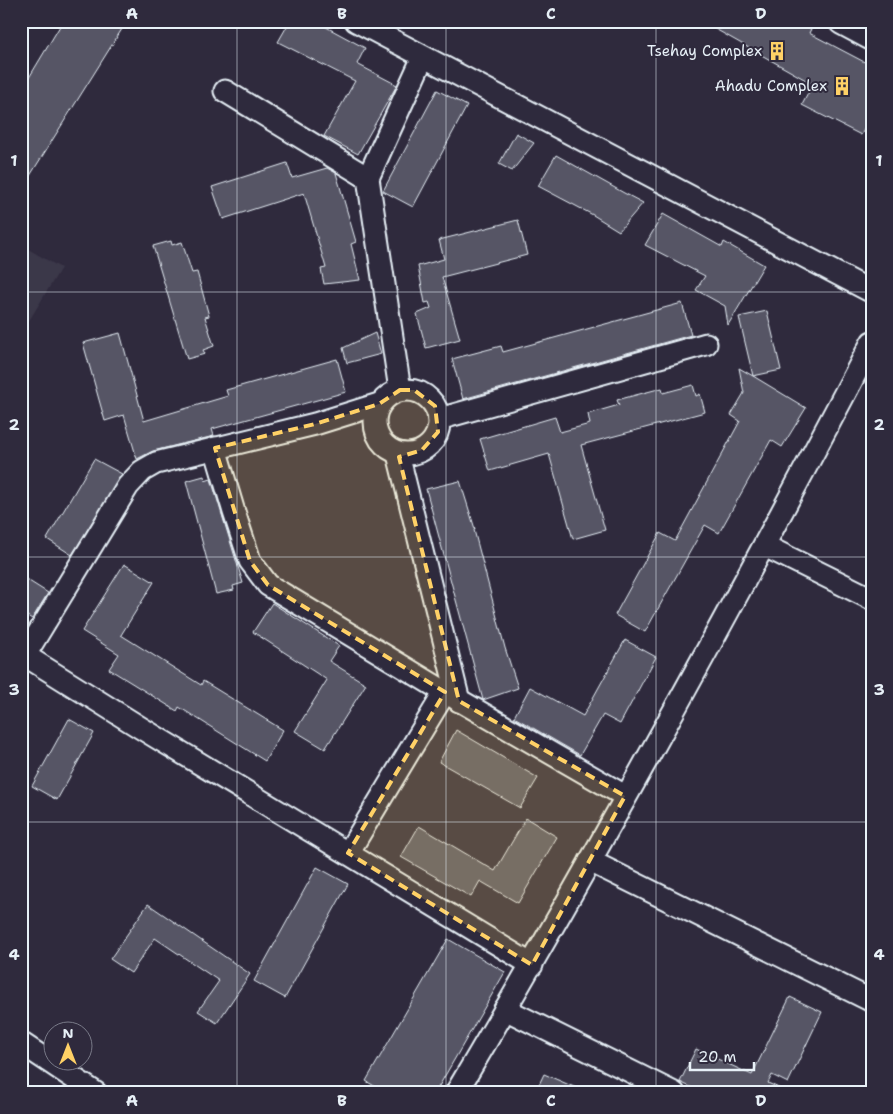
<svg xmlns="http://www.w3.org/2000/svg" width="893" height="1114" viewBox="0 0 893 1114" font-family="'Shantell Sans',sans-serif">
	<style>
		.built { fill: #3b3749 }
		.building { fill: #575565; stroke: #e8f1f8 }
		.lines { fill: none; stroke-linecap: round; stroke-linejoin: round }
		.minor-casing { stroke: #e8f1f8; stroke-width: 25 }
		.major-casing { stroke: #e8f1f8; stroke-width: 30 }
		.minor { stroke: #2f2a3d; stroke-width: 21 }
		.major { stroke: #2f2a3d; stroke-width: 26 }
		.marked { fill: #ffd166; fill-opacity: 0.2; stroke: #ffd166; stroke-width: 4; stroke-dasharray: 10 6; stroke-linejoin: round }
		.grid { fill: none; stroke: #e8f1f8; stroke-width: 1; stroke-opacity: 0.55 }
		.labels { text-anchor: middle; dominant-baseline: central; stroke-width: 4; stroke-linejoin: round; paint-order: stroke }
		.poi-label { font-size: 15px; fill: #e8f1f8; stroke: #2f2a3d; text-anchor: end }
		.neatline { fill: none; stroke: #e8f1f8; stroke-width: 2 }
		.grid-label { font-size: 16px; text-anchor: middle; font-weight: bold; fill: #e8f1f8 }
	</style>
	<rect width="100%" height="100%" fill="#2f2a3d"/>
	<filter id="ink" filterUnits="userSpaceOnUse"><feTurbulence type="fractalNoise" baseFrequency=".02" numOctaves="2"/><feDisplacementMap in="SourceGraphic" scale="10" xChannelSelector="R" yChannelSelector="G"/><feConvolveMatrix kernelMatrix="1 2 1 2 8 2 1 2 1" color-interpolation-filters="sRGB"/></filter>
	<g filter="url(#ink)">
		<!-- built -->
		<path class="built" d="M21 245 61 268 21 334Z"/>
		<!-- building -->
		<g class="building">
			<path d="M63 21H127L21 190V91Z"/>
			<path d="M290 21H315L365 48 357 64 397 85 358 154 324 136 355 81 278 42Z"/>
			<path d="M701 21H797L811 29 809 33 872 66V115L861 135 802 105 813 84Z"/>
			<path d="M437 90 467 106 413 207 383 191Z"/>
			<path d="M516 133 534 143 512 171 499 164Z"/>
			<path d="M556 155 624 193 643 203 619 231 593 215 538 186Z"/>
			<path d="M287 163 292 178 327 168 336 173 356 242 351 244 360 280 324 284 321 269 326 268 304 193 223 219 212 187Z"/>
			<path d="M663 214 722 247 724 242 764 265 728 325 725 306 696 290 705 276 645 245Z"/>
			<path d="M518 220 527 255 442 277 460 339 426 348 417 314 431 308 429 302 425 303 418 266 444 259 439 240Z"/>
			<path d="M171 241 172 245 182 242 192 273 197 272 209 316 205 317 214 346 203 350 205 354 187 359 153 246Z"/>
			<path d="M682 303 691 335 463 399 452 359 501 346 503 352Z"/>
			<path d="M767 311 781 370 753 376 806 408 782 447 771 440 719 533 705 525 645 632 615 615 660 533 675 541 740 421 731 415 744 393 739 368 753 376 739 317Z"/>
			<path d="M120 333 144 421 228 396 226 390 337 359 346 392 212 429 214 436 153 451 137 459 124 415 105 421 83 343Z"/>
			<path d="M375 333 381 354 347 363 343 348Z"/>
			<path d="M693 385 696 396 700 394 705 412 581 445 605 530 573 539 549 454 490 471 480 439 555 417 560 432 590 424 588 414 619 405 617 400 662 388 663 393Z"/>
			<path d="M94 459 122 474 72 555 47 539Z"/>
			<path d="M204 476 205 481 211 479 243 583 233 586 234 590 216 594 186 481Z"/>
			<path d="M460 481 475 529 474 530 505 648 518 688 483 700 426 489Z"/>
			<path d="M124 564 154 582 121 635 201 685 203 681 283 730 265 761 179 707 177 711 109 669 119 654 82 631Z"/>
			<path d="M21 576 48 593 32 619 21 612Z"/>
			<path d="M272 603 339 646 329 661 366 684 325 749 295 731 327 680 253 632Z"/>
			<path d="M625 640 656 657 620 724 603 715 580 755 514 717 530 687 583 716Z"/>
			<path d="M69 719 94 733 57 800 32 786Z"/>
			<path d="M456 730 538 778 520 808 439 762Z"/>
			<path d="M526 818 557 837 518 903 480 881 471 897 401 857 419 826 495 871Z"/>
			<path d="M317 867 348 884 285 998 254 981Z"/>
			<path d="M148 904 250 974 217 1023 198 1011 219 981 155 938 131 973 110 959Z"/>
			<path d="M448 939 505 972 435 1093H386L366 1081Z"/>
			<path d="M790 997 822 1012 788 1083 772 1075 768 1083 789 1093H703L680 1082 696 1049 752 1075Z"/>
			<path d="M544 1074 588 1093H535Z"/>
		</g>
		<g class="lines">
			<!-- minor casing -->
			<g class="minor-casing">
				<g id="minor">
					<path d="M356 21 872 292"/>
					<path d="M225 91 368 178"/>
					<circle cx="407" cy="422" r="32"/>
					<path d="M400 390 368 178 423 57"/>
					<path d="M439 419 706 344"/>
					<path d="M215 448 234 512 250 561 268 585 445 692 625 796"/>
					<path d="M398 454 459 701"/>
					<path d="M765 546 872 599"/>
					<path d="M21 653 141 728 532 965"/>
					<path d="M25 655 128 486 142 471 156 463 315 424 379 404"/>
					<path d="M348 853 445 692"/>
					<path d="M590 861 872 1001"/>
					<path d="M505 1009 674 1093"/>
					<path d="M21 1043 96 1093"/>
					<path d="M456 1093C602 847 739 595 872 342"/>
				</g>
			</g>
			<!-- major casing -->
			<g class="major-casing">
				<path id="major" d="M842 21 872 37"/>
			</g>
			<!-- minor -->
			<use href="#minor" class="minor"/>
			<!-- major -->
			<use href="#major" class="major"/>
		</g>
	</g>
	<!-- marked area -->
	<path class="marked" d="M400 390H414L435 406 438 432 422 450 399 457 459 701 625 796 532 965 348 853 445 692 268 585 250 561 215 448 315 424 379 404Z"/>
	<!-- grid -->
	<path class="grid" d="M237 21V1093M446 21V1093M656 21V1093M21 292H872M21 557H872M21 822H872"/>
	<!-- icons -->
	<defs>
		<g id="building-bare" transform="scale(1.5)"><path d="M-4-6H4V6H1V3H-1V6H-4ZM-2.5-4.3h1.7v1.8h-1.7ZM.8-4.3h1.7v1.8H.8ZM-2.5-1h1.7V.8h-1.7ZM.8-1h1.7V.8H.8Z" fill="#ffd166" stroke="#2f2a3d" stroke-width="2.5" paint-order="stroke"/></g>
	</defs>
	<g fill-rule="evenodd">
		<use href="#building-bare" x="777" y="51"/>
		<use href="#building-bare" x="842" y="86"/>
	</g>
	<g class="labels">
		<!-- poi labels -->
		<g class="poi-label">
			<text x="762" y="51">Tsehay Complex</text>
			<text x="827" y="86">Ahadu Complex</text>
		</g>
	</g>
	<!-- margin -->
	<rect width="893" height="1114" fill="none" stroke="#2f2a3d" stroke-width="55"/>
	<!-- north arrow -->
	<g transform="translate(68 1046)"><circle r="24" fill="#2f2a3d" stroke="#797a88"/>
	<path d="M0-4L9 19L0 12L-9 19Z" fill="#ffd166"/>
	<text y="-8" font-size="14" font-weight="bold" text-anchor="middle" fill="#e8f1f8">N</text>
	</g>
	<!-- scale -->
	<path d="M690 1062v8h64v-8" fill="none" stroke="#e8f1f8" stroke-width="2.5"/>
	<text x="698" y="1062" font-size="15" fill="#e8f1f8" stroke="#2f2a3d" stroke-width="4" paint-order="stroke">20 m</text>
	<rect x="28" y="28" width="838" height="1058" class="neatline"/>
	<g class="grid-label">
		<text x="132" y="19">A</text>
		<text x="342" y="19">B</text>
		<text x="551" y="19">C</text>
		<text x="761" y="19">D</text>
		<text x="14" y="166">1</text>
		<text x="879" y="166">1</text>
		<text x="14" y="430">2</text>
		<text x="879" y="430">2</text>
		<text x="14" y="695">3</text>
		<text x="879" y="695">3</text>
		<text x="14" y="960">4</text>
		<text x="879" y="960">4</text>
		<text x="132" y="1106">A</text>
		<text x="342" y="1106">B</text>
		<text x="551" y="1106">C</text>
		<text x="761" y="1106">D</text>
	</g>
</svg>
